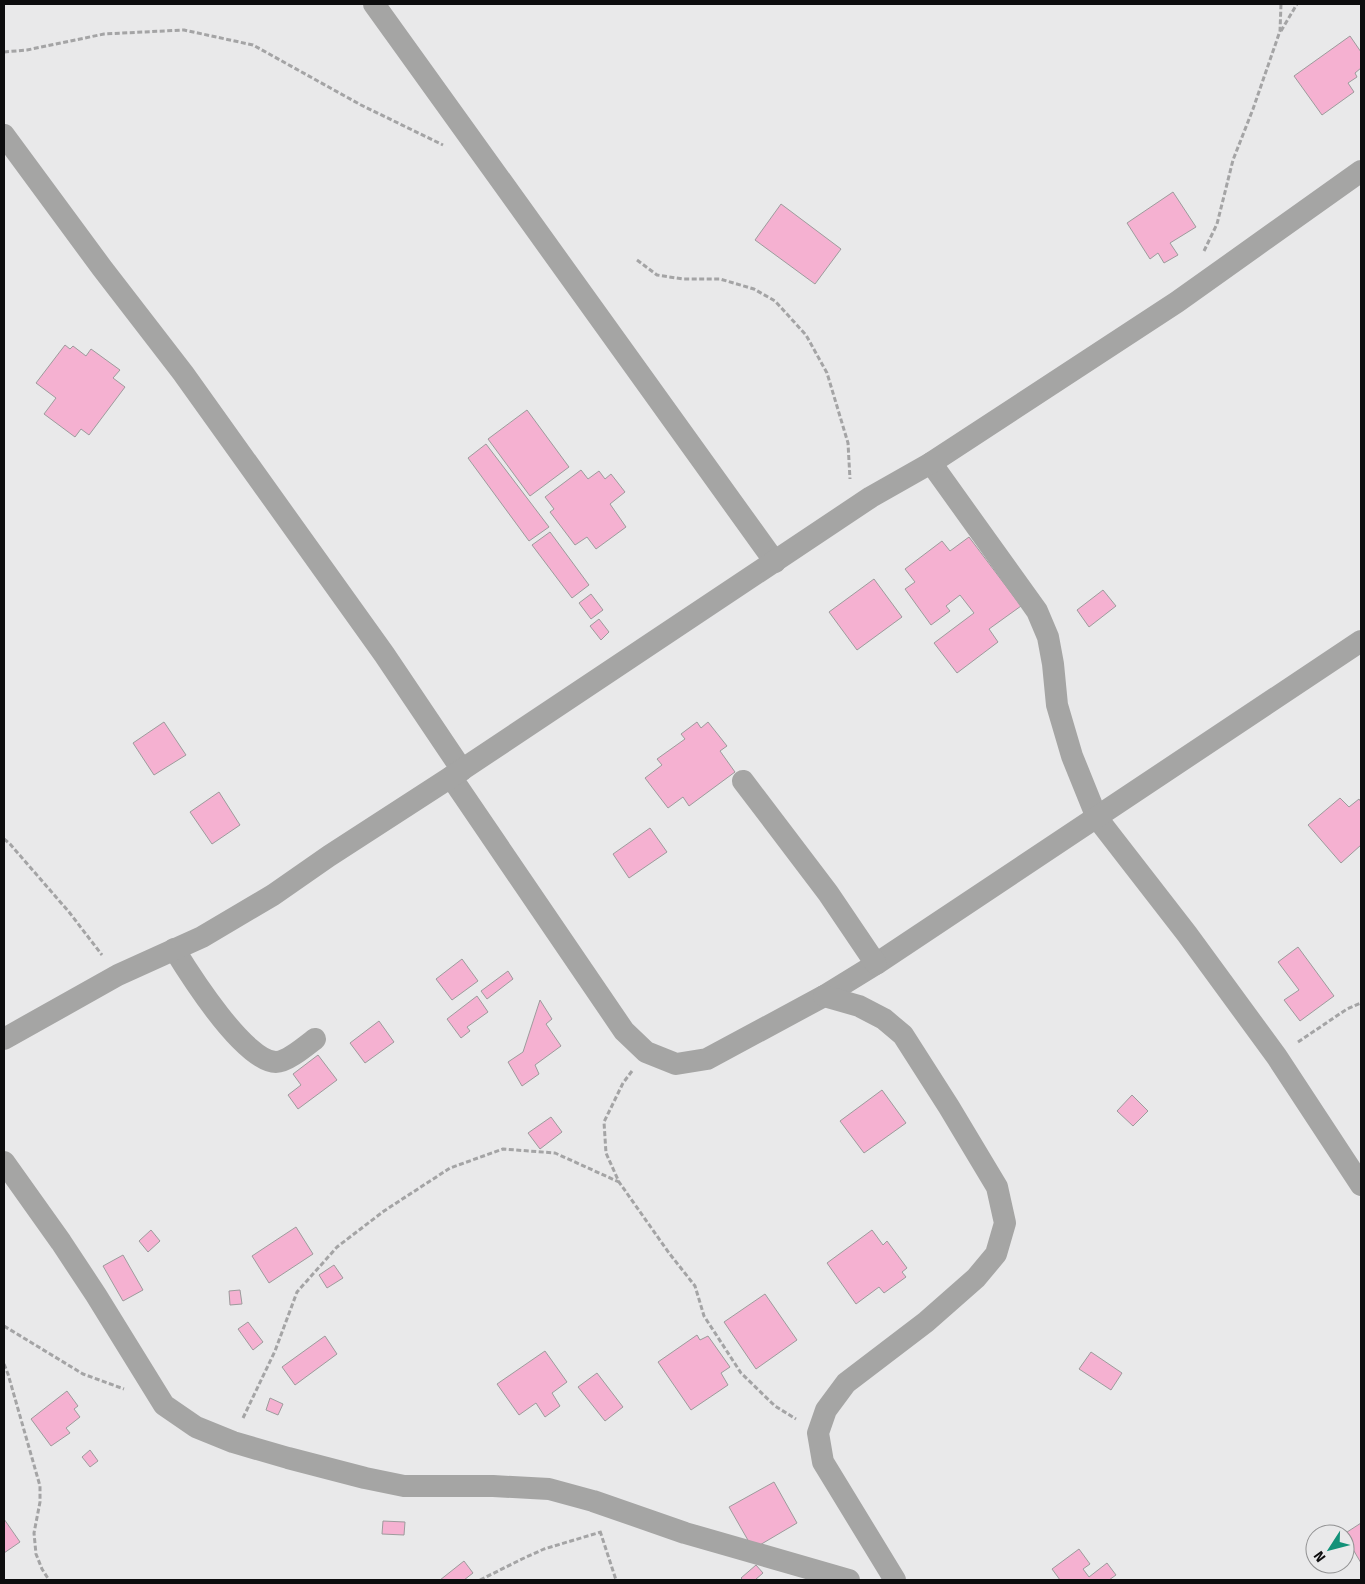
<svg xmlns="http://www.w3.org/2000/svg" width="1365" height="1584" viewBox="0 0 1365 1584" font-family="'Fira Sans',sans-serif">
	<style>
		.building { fill: #f5b1d1; stroke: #9d9b9c }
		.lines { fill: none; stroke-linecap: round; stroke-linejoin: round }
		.path { stroke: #a4a4a5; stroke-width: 3; stroke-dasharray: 5 2.5; stroke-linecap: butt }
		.street { stroke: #a5a5a4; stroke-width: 22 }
	</style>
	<rect width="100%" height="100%" fill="#e9e9ea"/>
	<!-- building -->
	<g class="building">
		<path d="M1350 36 1361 52V68L1355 73 1357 77 1348 83 1354 92 1322 115 1294 76Z"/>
		<path d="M1173 192 1196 227 1170 243 1178 255 1164 263 1158 253 1150 259 1127 223Z"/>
		<path d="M781 204 841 249 815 284 755 240Z"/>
		<path d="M65 345 70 349 73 346 86 356 91 349 120 370 113 378 125 387 89 435 81 429 75 437 44 414 56 398 36 383Z"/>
		<path d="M527 410 569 467 530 496 488 439Z"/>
		<path d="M486 444 549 527 529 541 468 458Z"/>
		<path d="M581 470 588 479 599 471 605 479 611 474 625 492 610 504 626 527 596 549 587 537 575 545 550 512 554 509 545 497Z"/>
		<path d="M550 532 589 585 572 598 532 545Z"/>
		<path d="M969 537 1021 606 989 629 998 642 957 673 934 643 974 613 960 595 946 606 950 611 931 625 905 589 915 582 905 569 942 541 950 551Z"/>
		<path d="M874 579 902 617 857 650 829 612Z"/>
		<path d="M1103 590 1116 606 1089 627 1077 610Z"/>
		<path d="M591 594 603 610 591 619 579 603Z"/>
		<path d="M599 619 609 632 601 640 590 626Z"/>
		<path d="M164 722 186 755 154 775 133 743Z"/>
		<path d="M697 722 701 728 708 722 727 746 720 751 735 772 689 806 683 797 668 808 645 778 662 765 657 759 685 739 681 734Z"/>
		<path d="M219 792 240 825 212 844 190 812Z"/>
		<path d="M1340 798 1349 807 1359 799 1361 802V845L1341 863 1308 825Z"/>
		<path d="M650 828 667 852 629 878 613 854Z"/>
		<path d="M1298 947 1334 996 1300 1021 1284 1000 1299 990 1278 962Z"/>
		<path d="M462 959 478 981 452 1000 436 979Z"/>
		<path d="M508 971 513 979 487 999 481 991Z"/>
		<path d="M477 996 488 1012 467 1027 470 1031 461 1038 447 1019Z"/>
		<path d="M540 1000 552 1019 546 1024 561 1046 535 1065 539 1074 522 1086 508 1062 523 1052Z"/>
		<path d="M379 1021 394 1042 365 1063 350 1043Z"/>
		<path d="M318 1055 337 1080 298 1109 288 1095 301 1085 293 1074Z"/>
		<path d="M882 1090 906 1123 864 1153 840 1121Z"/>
		<path d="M1132 1095 1148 1111 1133 1126 1117 1111Z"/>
		<path d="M551 1117 562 1132 540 1149 528 1133Z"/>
		<path d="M296 1227 313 1254 269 1283 252 1256Z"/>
		<path d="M151 1230 160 1241 148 1252 139 1241Z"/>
		<path d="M872 1230 883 1245 887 1241 907 1268 902 1272 906 1277 884 1293 879 1287 856 1304 827 1263Z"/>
		<path d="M123 1255 143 1290 123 1301 103 1266Z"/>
		<path d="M334 1265 343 1278 327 1288 319 1275Z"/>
		<path d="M240 1290 242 1304 230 1305 229 1291Z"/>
		<path d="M765 1294 797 1340 756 1369 724 1322Z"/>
		<path d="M248 1322 263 1342 253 1350 238 1329Z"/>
		<path d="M697 1335 700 1340 708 1336 730 1367 721 1373 728 1385 691 1410 658 1362Z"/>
		<path d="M325 1336 337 1354 295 1385 282 1367Z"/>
		<path d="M545 1351 567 1382 552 1393 560 1406 545 1417 536 1403 519 1415 497 1384Z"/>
		<path d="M1091 1352 1122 1373 1111 1390 1079 1369Z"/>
		<path d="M597 1373 623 1407 605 1421 578 1387Z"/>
		<path d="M67 1391 78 1406 74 1409 80 1417 66 1428 70 1433 51 1446 31 1419Z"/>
		<path d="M270 1398 283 1404 278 1415 266 1410Z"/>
		<path d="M90 1450 98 1461 90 1467 82 1457Z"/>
		<path d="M774 1482 797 1523 753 1549 729 1507Z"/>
		<path d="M4 1519 20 1542 4 1553Z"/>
		<path d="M383 1521 405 1522 404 1535 382 1534Z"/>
		<path d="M1361 1523V1563L1344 1534Z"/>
		<path d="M1079 1549 1090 1564 1083 1569 1089 1577 1107 1563 1116 1575 1109 1580H1060L1052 1569Z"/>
		<path d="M464 1561 473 1573 464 1580H440Z"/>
		<path d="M756 1565 763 1573 755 1580H743L741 1578Z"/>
	</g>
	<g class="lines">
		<!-- path -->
		<g class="path">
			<path d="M1281 31 1297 4"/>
			<path d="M4 52 27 50 104 34 184 30 253 45 361 105 443 145"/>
			<path d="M1204 251 1217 224 1233 160 1253 109 1280 31 1281 4"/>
			<path d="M637 260 657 275 683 279H720L754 289 775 301 806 335 827 373 848 443 850 479"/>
			<path d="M4 839 10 844 69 912 102 955"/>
			<path d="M1298 1042 1347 1009 1361 1003"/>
			<path d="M632 1071 623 1083 604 1122 606 1153 619 1182 669 1253 695 1286 704 1316 741 1373 775 1406 796 1419"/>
			<path d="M4 1326 83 1374 124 1389"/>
			<path d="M4 1364 8 1374 40 1486V1502L34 1533 36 1554 42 1569 49 1580"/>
			<path d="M243 1418 275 1351 297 1292 337 1247 384 1211 450 1168 503 1149 555 1153 619 1182"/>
			<path d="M600 1531 616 1580"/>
			<path d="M480 1580 522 1559 544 1549 601 1532"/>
		</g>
		<!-- street -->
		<g class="street">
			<path d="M374 4 775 562"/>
			<path d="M4 135 102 268 183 373 384 654 462 770"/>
			<path d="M931 463 1037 611 1048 637 1053 664 1057 705 1072 756 1097 818 1187 934 1277 1057 1361 1185"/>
			<path d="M451 777 624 1031 646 1052 676 1064 707 1059 824 996 876 964 1361 641"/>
			<path d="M743 781 828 893 876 964"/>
			<path d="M174 949C190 975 245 1062 276 1062 287 1062 306 1046 315 1039"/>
			<path d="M824 996 859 1006 884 1019 903 1035 949 1107 997 1187 1005 1223 996 1254 976 1278 926 1322 846 1383 826 1410 818 1433 823 1462 895 1580"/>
			<path d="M4 1039 118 975 202 937 273 895 329 856 451 777 871 497 931 463 1177 302 1361 171"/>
			<path d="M4 1162 61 1242 96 1295 164 1405 196 1427 233 1442 288 1458 365 1478 404 1486H493L549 1489 593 1501 685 1533 849 1580"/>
		</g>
	</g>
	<!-- border -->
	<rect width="1365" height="1584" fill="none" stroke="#0d0d0e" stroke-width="10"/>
	<!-- north arrow -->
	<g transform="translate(1330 1549) rotate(234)"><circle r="24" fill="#e9e9ea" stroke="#919192"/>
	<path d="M0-4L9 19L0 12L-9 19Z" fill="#139279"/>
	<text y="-8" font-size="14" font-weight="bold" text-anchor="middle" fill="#0d0d0e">N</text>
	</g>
</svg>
